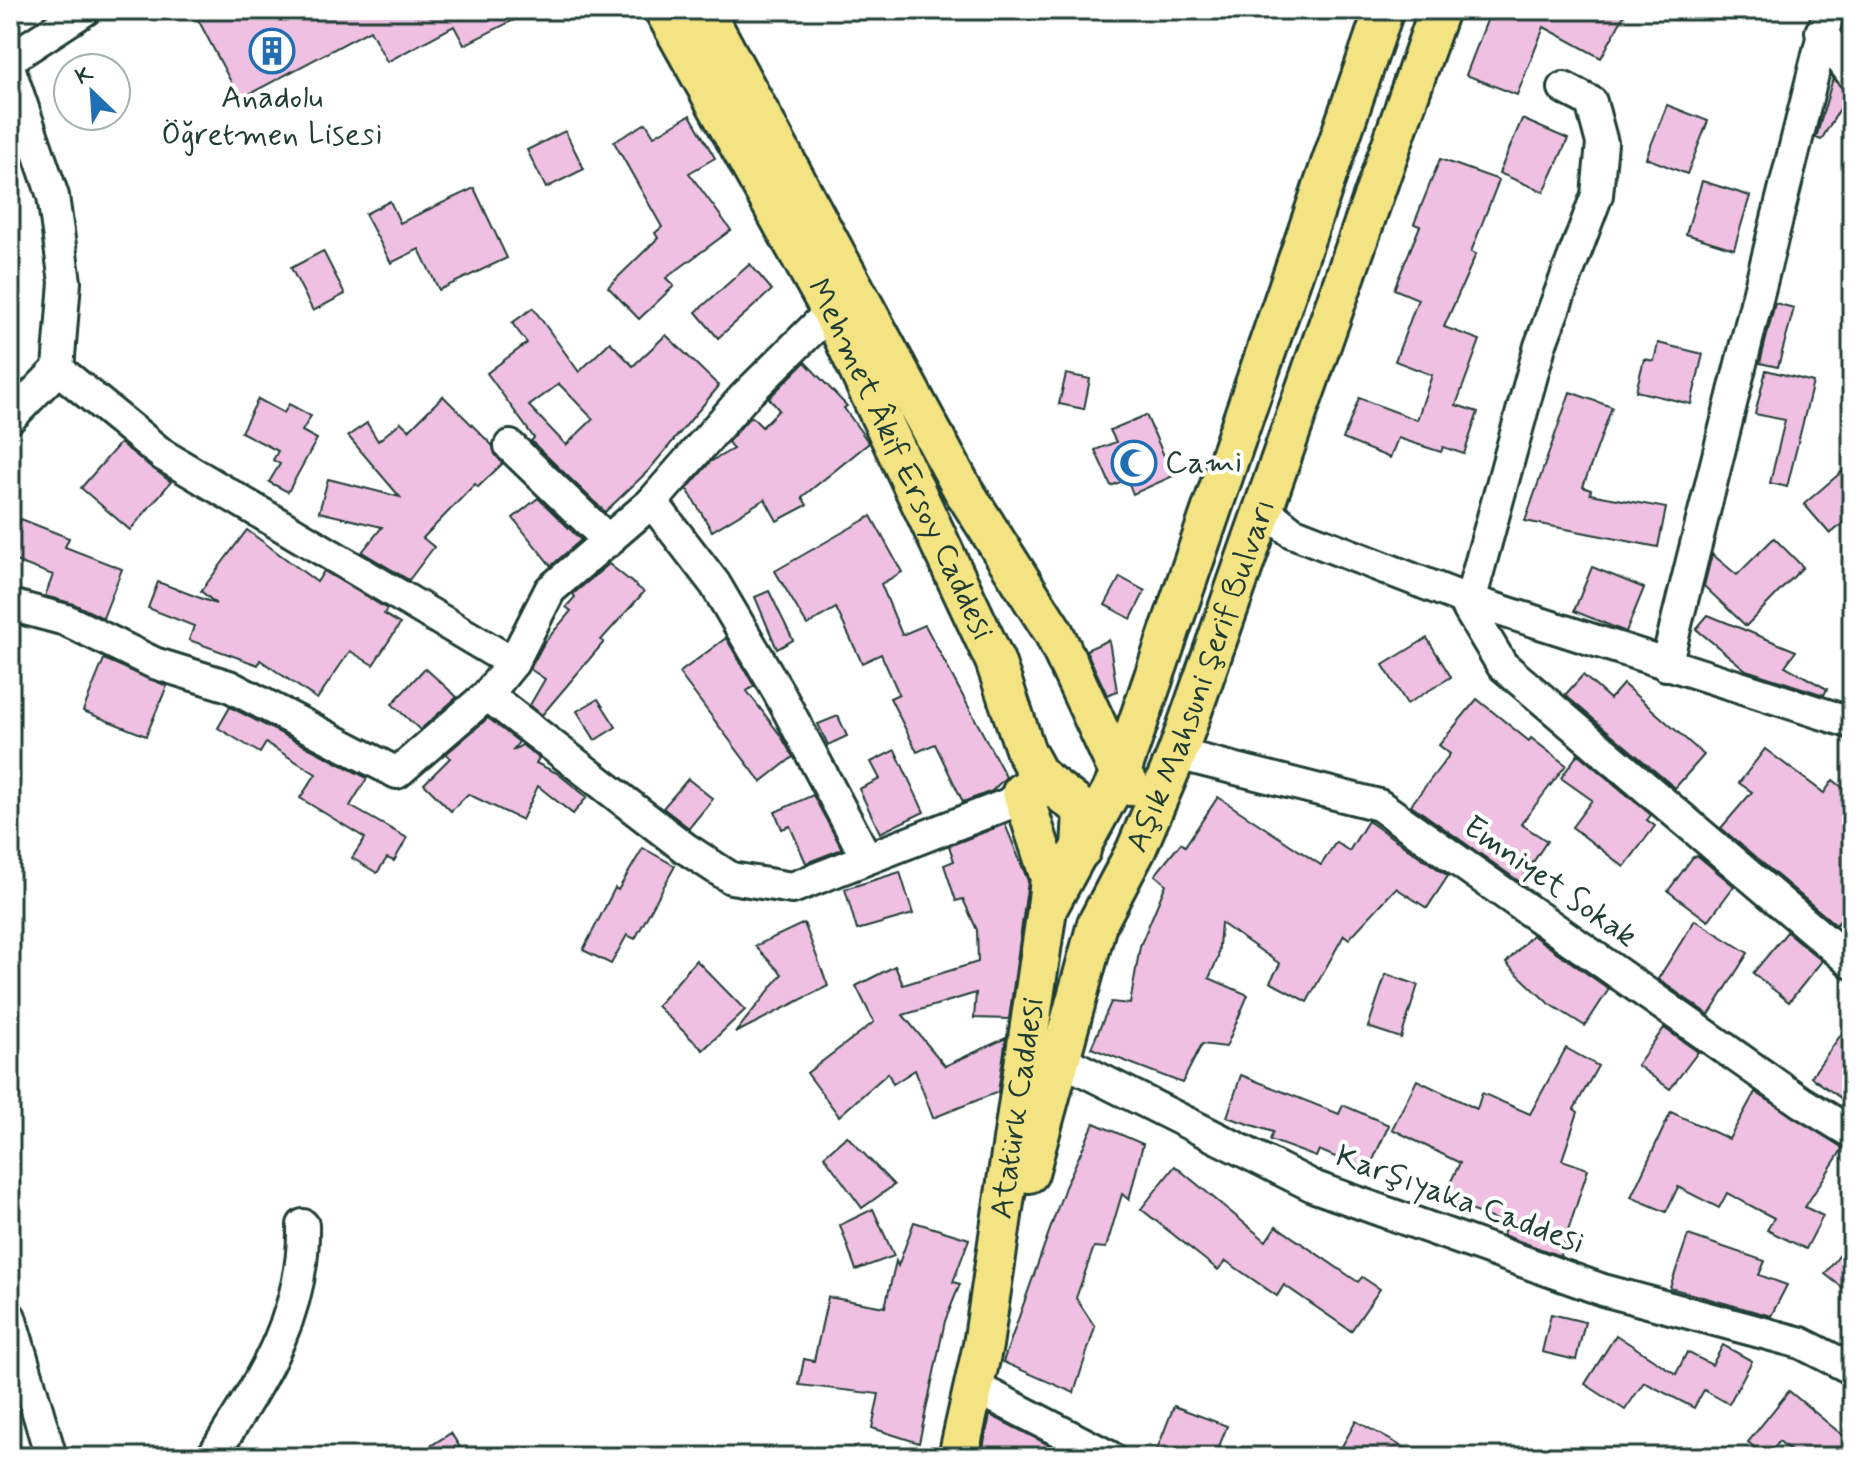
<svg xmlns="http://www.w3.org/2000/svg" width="1862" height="1467" viewBox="0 0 1862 1467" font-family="Mynerve,sans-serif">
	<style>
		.building { fill: #efc0e2; stroke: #1f3d34; stroke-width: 2; fill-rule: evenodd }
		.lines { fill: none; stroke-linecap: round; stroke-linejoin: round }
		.minor-casing { stroke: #1f3d34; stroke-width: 36 }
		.major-casing { stroke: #1f3d34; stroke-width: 44 }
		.minor { stroke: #fff; stroke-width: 30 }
		.major { stroke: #f4e382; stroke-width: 38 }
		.labels { text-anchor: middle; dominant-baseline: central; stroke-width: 8; stroke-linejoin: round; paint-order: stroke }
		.poi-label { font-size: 32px; fill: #1f3d34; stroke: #fff }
		.street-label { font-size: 32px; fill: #1f3d34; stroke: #fff }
	</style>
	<rect width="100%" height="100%" fill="#fff"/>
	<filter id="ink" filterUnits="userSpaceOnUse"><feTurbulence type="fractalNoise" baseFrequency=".0125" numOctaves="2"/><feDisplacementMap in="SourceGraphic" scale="16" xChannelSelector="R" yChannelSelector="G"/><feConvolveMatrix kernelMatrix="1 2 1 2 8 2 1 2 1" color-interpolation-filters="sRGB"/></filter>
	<g filter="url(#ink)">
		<!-- building -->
		<g class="building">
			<path d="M193 10H534L464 45 454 26 387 62 370 30 240 99Z"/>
			<path d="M1491 10H1627L1601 58 1544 27 1517 95 1466 75Z"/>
			<path d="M1833 78 1850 92 1821 140 1816 138Z"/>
			<path d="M1667 105 1708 121 1687 174 1646 158Z"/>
			<path d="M690 115 715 158 689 173 731 230 666 278 674 286 639 319 608 287 658 238 655 233 662 227 614 142 646 123 654 136Z"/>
			<path d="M1522 119 1568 139 1544 192 1499 173Z"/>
			<path d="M565 131 584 169 546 188 527 150Z"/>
			<path d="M1440 159 1499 180 1471 252 1476 254 1444 327 1480 340 1456 405 1478 412 1464 454 1443 447 1441 452 1398 438 1390 458 1343 439 1359 398 1417 420 1432 375 1395 361 1418 299 1394 289 1420 226 1414 224Z"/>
			<path d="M1702 181 1750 196 1734 249 1686 234Z"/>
			<path d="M474 188 507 258 439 290 419 249 391 263 365 214 390 201 400 223Z"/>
			<path d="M323 251 345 294 313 311 291 268Z"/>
			<path d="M750 264 772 290 718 338 696 312Z"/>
			<path d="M1775 303 1794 308 1778 367 1760 363Z"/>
			<path d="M533 308 579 372 610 342 633 366 666 335 719 386 648 471 605 512 531 441 534 438 487 373 527 343 512 323ZM559 384 593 419 566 445 529 406Z"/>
			<path d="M1658 343 1703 354 1691 404 1636 391 1644 359 1654 361Z"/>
			<path d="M805 362 847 406 844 408 869 443 802 497 807 505 777 521 765 499 712 531 687 489 710 462 733 449 728 442 748 419 752 417 762 427 779 410 769 398Z"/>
			<path d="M1766 370 1813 382 1787 487 1770 483 1785 420 1755 414Z"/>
			<path d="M1066 374 1090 379 1084 409 1059 404Z"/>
			<path d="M1570 392 1612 407 1583 487 1591 490 1590 494 1666 508 1658 547 1525 521Z"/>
			<path d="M443 396 492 445 502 464 478 487 475 484 423 538 434 547 409 580 362 552 382 527 319 512 328 479 400 497 348 436 367 423 378 441 401 422 409 430Z"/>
			<path d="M258 399 284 413 289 404 311 416 302 431 317 439 288 492 269 482 280 464 273 460 278 451 241 432Z"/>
			<path d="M1146 415 1173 476 1133 494 1127 479 1111 486 1095 450 1116 442 1110 430Z"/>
			<path d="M120 443 171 482 130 530 81 488Z"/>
			<path d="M1852 463V516L1830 534 1804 504Z"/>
			<path d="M538 498 581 540 551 566 513 518Z"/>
			<path d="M871 516 902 572 881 584 902 635 925 625 1006 777 992 791 963 802 935 744 917 752 890 698 899 694 881 654 862 663 836 608 807 625 775 571Z"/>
			<path d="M21 519 69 538 65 547 122 569 103 618 74 604 45 596 53 575 10 559V547Z"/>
			<path d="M247 530 317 582 324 571 387 609 384 614 400 624 373 665 350 651 317 699 260 660 258 665 189 640 194 626 148 608 158 582 216 604 201 591Z"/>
			<path d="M1774 538 1803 567 1746 626 1704 586 1712 554 1737 575Z"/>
			<path d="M609 564 644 592 601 640 604 642 542 715 530 705 545 679 530 669 544 643 571 611 566 607 575 597 573 594Z"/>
			<path d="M1592 567 1644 588 1626 632 1574 611Z"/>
			<path d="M1120 577 1145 591 1131 619 1105 605Z"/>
			<path d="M769 591 793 640 777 649 755 597Z"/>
			<path d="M1708 615 1796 651 1785 666 1827 689 1824 695 1746 670 1696 629Z"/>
			<path d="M726 638 754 686 747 691 781 736 793 757 761 782 679 673Z"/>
			<path d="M1427 638 1451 677 1407 704 1383 665Z"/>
			<path d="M1109 640 1117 691 1107 695 1086 650Z"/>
			<path d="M104 659 167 686 146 736 83 711Z"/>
			<path d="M425 668 457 697 420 730 392 704Z"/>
			<path d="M1583 675 1610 699 1623 684 1704 755 1675 788 1565 695Z"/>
			<path d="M598 699 616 727 595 740 577 711Z"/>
			<path d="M1477 699 1529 741 1531 738 1566 765 1521 824 1547 841 1520 882 1411 805 1450 754 1439 745Z"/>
			<path d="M230 707 367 778 350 806 407 838 394 861 387 858 377 873 352 858 365 838 300 798 316 774 266 743 260 753 218 728Z"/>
			<path d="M838 716 847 736 828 745 818 724Z"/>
			<path d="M488 718 519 742 512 751 522 745 539 758 536 763 557 773 587 797 573 814 538 786 522 820 468 794 451 811 424 784 450 758 446 754Z"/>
			<path d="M1765 749 1824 793 1833 780 1852 795V907L1836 925 1721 828 1752 792 1739 783Z"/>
			<path d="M895 750 924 812 880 833 859 789 880 779 871 762Z"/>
			<path d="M1578 754 1651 815 1647 820 1655 826 1624 867 1572 827 1592 800 1561 778Z"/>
			<path d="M688 779 713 799 689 828 663 808Z"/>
			<path d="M813 795 842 849 806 863 790 826 782 829 775 812Z"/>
			<path d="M1218 797 1321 865 1336 842 1349 851 1368 821 1448 876 1427 908 1396 888 1349 939 1344 935 1307 1002 1270 982 1280 964 1221 923 1218 958 1209 978 1248 995 1226 1047 1202 1044 1182 1083 1091 1048 1111 1002 1130 1004 1140 946 1166 884 1155 875 1181 843 1185 846Z"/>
			<path d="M1005 824 1028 881 1009 1019 974 1018 976 993 903 1015 945 1066 1006 1038 998 1092 933 1118 915 1070 893 1084 888 1073 839 1116 807 1073 874 1022 856 986 895 966 903 985 978 962 977 930 963 899 956 901 944 865 954 861 949 846Z"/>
			<path d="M643 848 675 866 635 939 627 935 611 964 583 950 615 888 618 890Z"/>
			<path d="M1698 856 1734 886 1708 921 1668 891 1693 857Z"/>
			<path d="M900 872 913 914 857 930 845 889Z"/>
			<path d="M1695 920 1748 953 1709 1015 1658 979Z"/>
			<path d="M804 923 828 986 735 1033 782 974 755 946Z"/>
			<path d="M1787 932 1822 961 1789 1002 1753 973Z"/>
			<path d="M1532 935 1609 989 1585 1026 1547 1002 1506 963Z"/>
			<path d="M696 960 745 1010 703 1050 657 1006Z"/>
			<path d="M1386 974 1418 985 1401 1038 1368 1027Z"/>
			<path d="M1852 1019V1106L1811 1077Z"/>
			<path d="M1664 1028 1698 1052 1670 1089 1637 1065Z"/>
			<path d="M1566 1048 1598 1066 1574 1109 1578 1112 1562 1160 1588 1169 1560 1256 1503 1235 1506 1224 1442 1199 1460 1163 1392 1129 1417 1080 1477 1109 1482 1093 1530 1114Z"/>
			<path d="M1241 1075 1339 1114 1343 1105 1389 1125 1368 1171 1319 1150 1316 1157 1270 1140 1273 1132 1227 1117Z"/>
			<path d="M1755 1092 1843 1148 1805 1207 1823 1216 1806 1249 1767 1230 1774 1218 1727 1193 1719 1208 1678 1187 1666 1212 1631 1197 1671 1112 1729 1139Z"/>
			<path d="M1094 1123 1143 1144 1129 1200 1122 1194 1106 1248 1094 1247 1076 1298 1095 1327 1074 1393 1003 1362 1065 1187Z"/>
			<path d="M847 1136 894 1185 862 1208 824 1156Z"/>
			<path d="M1175 1166 1266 1241 1276 1226 1358 1282 1362 1277 1380 1289 1351 1331 1284 1285 1277 1296 1226 1261 1218 1270 1141 1209Z"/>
			<path d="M873 1209 894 1256 856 1270 840 1225Z"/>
			<path d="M914 1222 969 1239 953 1282 960 1284 945 1321 919 1443 872 1428 879 1394 799 1385 804 1359 814 1361 828 1297 885 1307 896 1261 898 1266Z"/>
			<path d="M1688 1235 1765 1261 1759 1275 1787 1285 1771 1316 1670 1288Z"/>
			<path d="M1852 1239V1295L1825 1274Z"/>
			<path d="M1551 1314 1585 1322 1576 1360 1542 1352Z"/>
			<path d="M1616 1335 1676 1374 1687 1352 1712 1365 1723 1345 1752 1361 1729 1404 1704 1390 1694 1408 1644 1382 1625 1410 1585 1384Z"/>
			<path d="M1789 1391 1852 1443V1457H1798L1779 1441 1766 1457 1748 1442Z"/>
			<path d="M1174 1406 1227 1426 1215 1457H1170L1156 1452Z"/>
			<path d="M990 1415 1049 1445 1044 1457H981Z"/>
			<path d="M1356 1421 1421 1457H1336Z"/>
			<path d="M451 1433 466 1457H413Z"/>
		</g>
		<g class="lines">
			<!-- minor casing -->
			<g class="minor-casing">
				<g id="minor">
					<path d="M1821 32 1852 74"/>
					<path d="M10 59 85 10"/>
					<path d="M10 70 53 196 65 282 58 369 10 418"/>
					<path d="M58 369 163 455 513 663 487 695 685 848 731 878 792 888 1008 804 1038 778"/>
					<path d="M510 446 609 541"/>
					<path d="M652 502 715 584 779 693 866 857"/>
					<path d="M1261 507 1292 532 1462 598 1852 723"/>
					<path d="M1462 598 1502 665 1852 963"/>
					<path d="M1470 601 1540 346 1597 195 1602 143 1591 102 1564 88"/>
					<path d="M10 605 66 620 154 663 229 686 397 773 487 695"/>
					<path d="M513 663 550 590 652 502 743 398 831 311 841 293"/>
					<path d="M1666 665 1829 10"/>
					<path d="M1177 754 1379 805 1801 1102 1852 1133"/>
					<path d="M1060 1059 1315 1187 1603 1290 1801 1343 1852 1369"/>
					<path d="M10 1317 51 1457"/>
					<path d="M973 1386 1110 1457"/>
					<path d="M212 1457C259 1383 305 1317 303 1225"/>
				</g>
			</g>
			<!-- major casing -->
			<g class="major-casing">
				<g id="major">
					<path id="s1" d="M664 10 831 311 995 661 1026 752 1039 776 1083 810 1081 850"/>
					<path d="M704 10 962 488 1054 633 1120 775 1130 786"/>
					<path d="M1022 792 1050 878 1047 909"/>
					<path id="s2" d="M1029 1173 1097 924 1136 850 1177 754 1439 10"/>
					<path id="s3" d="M958 1457 983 1345 1047 909 1120 775 1384 10"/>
				</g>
			</g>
			<!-- minor -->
			<use href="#minor" class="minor"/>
			<!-- major -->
			<use href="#major" class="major"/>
		</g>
	</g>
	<!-- icons -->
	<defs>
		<g id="building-ring" transform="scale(2.3)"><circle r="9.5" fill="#fff" stroke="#1f6fb2" stroke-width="1.5"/><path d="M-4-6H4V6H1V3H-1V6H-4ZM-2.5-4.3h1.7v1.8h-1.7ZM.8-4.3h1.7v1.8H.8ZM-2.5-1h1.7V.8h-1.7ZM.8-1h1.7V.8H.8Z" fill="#1f6fb2"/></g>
		<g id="mosque-ring" transform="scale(2.3)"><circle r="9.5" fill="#fff" stroke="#1f6fb2" stroke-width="1.5"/><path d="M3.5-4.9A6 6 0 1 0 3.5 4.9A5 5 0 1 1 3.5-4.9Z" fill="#1f6fb2"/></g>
	</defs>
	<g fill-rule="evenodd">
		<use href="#building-ring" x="272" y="51"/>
		<use href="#mosque-ring" x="1134" y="463"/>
	</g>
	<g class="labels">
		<!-- poi labels -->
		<g class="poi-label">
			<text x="272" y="98">Anadolu<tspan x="272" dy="37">Öğretmen Lisesi</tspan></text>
			<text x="1165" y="463" text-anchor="start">Cami</text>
		</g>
		<!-- street labels -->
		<g class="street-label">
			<text stroke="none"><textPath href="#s1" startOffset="508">Mehmet Âkif Ersoy Caddesi</textPath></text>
			<text stroke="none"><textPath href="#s2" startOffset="528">Aşık Mahsuni Şerif Bulvarı</textPath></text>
			<text transform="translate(1550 882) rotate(35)">Emniyet Sokak</text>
			<text stroke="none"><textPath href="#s3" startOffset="354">Atatürk Caddesi</textPath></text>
			<text transform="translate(1460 1200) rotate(20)">Karşıyaka Caddesi</text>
		</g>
	</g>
	<!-- margin -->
	<rect width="1862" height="1467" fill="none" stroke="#fff" stroke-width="40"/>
	<rect x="20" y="20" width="1822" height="1427" fill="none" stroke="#1f3d34" stroke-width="3" filter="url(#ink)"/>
	<!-- north arrow -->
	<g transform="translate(92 92) rotate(335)"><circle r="38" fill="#ffffff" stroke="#a5b1ae" stroke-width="2"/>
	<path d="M0-6L14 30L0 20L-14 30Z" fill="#1f6fb2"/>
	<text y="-12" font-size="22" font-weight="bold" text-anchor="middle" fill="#1f3d34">K</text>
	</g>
</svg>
